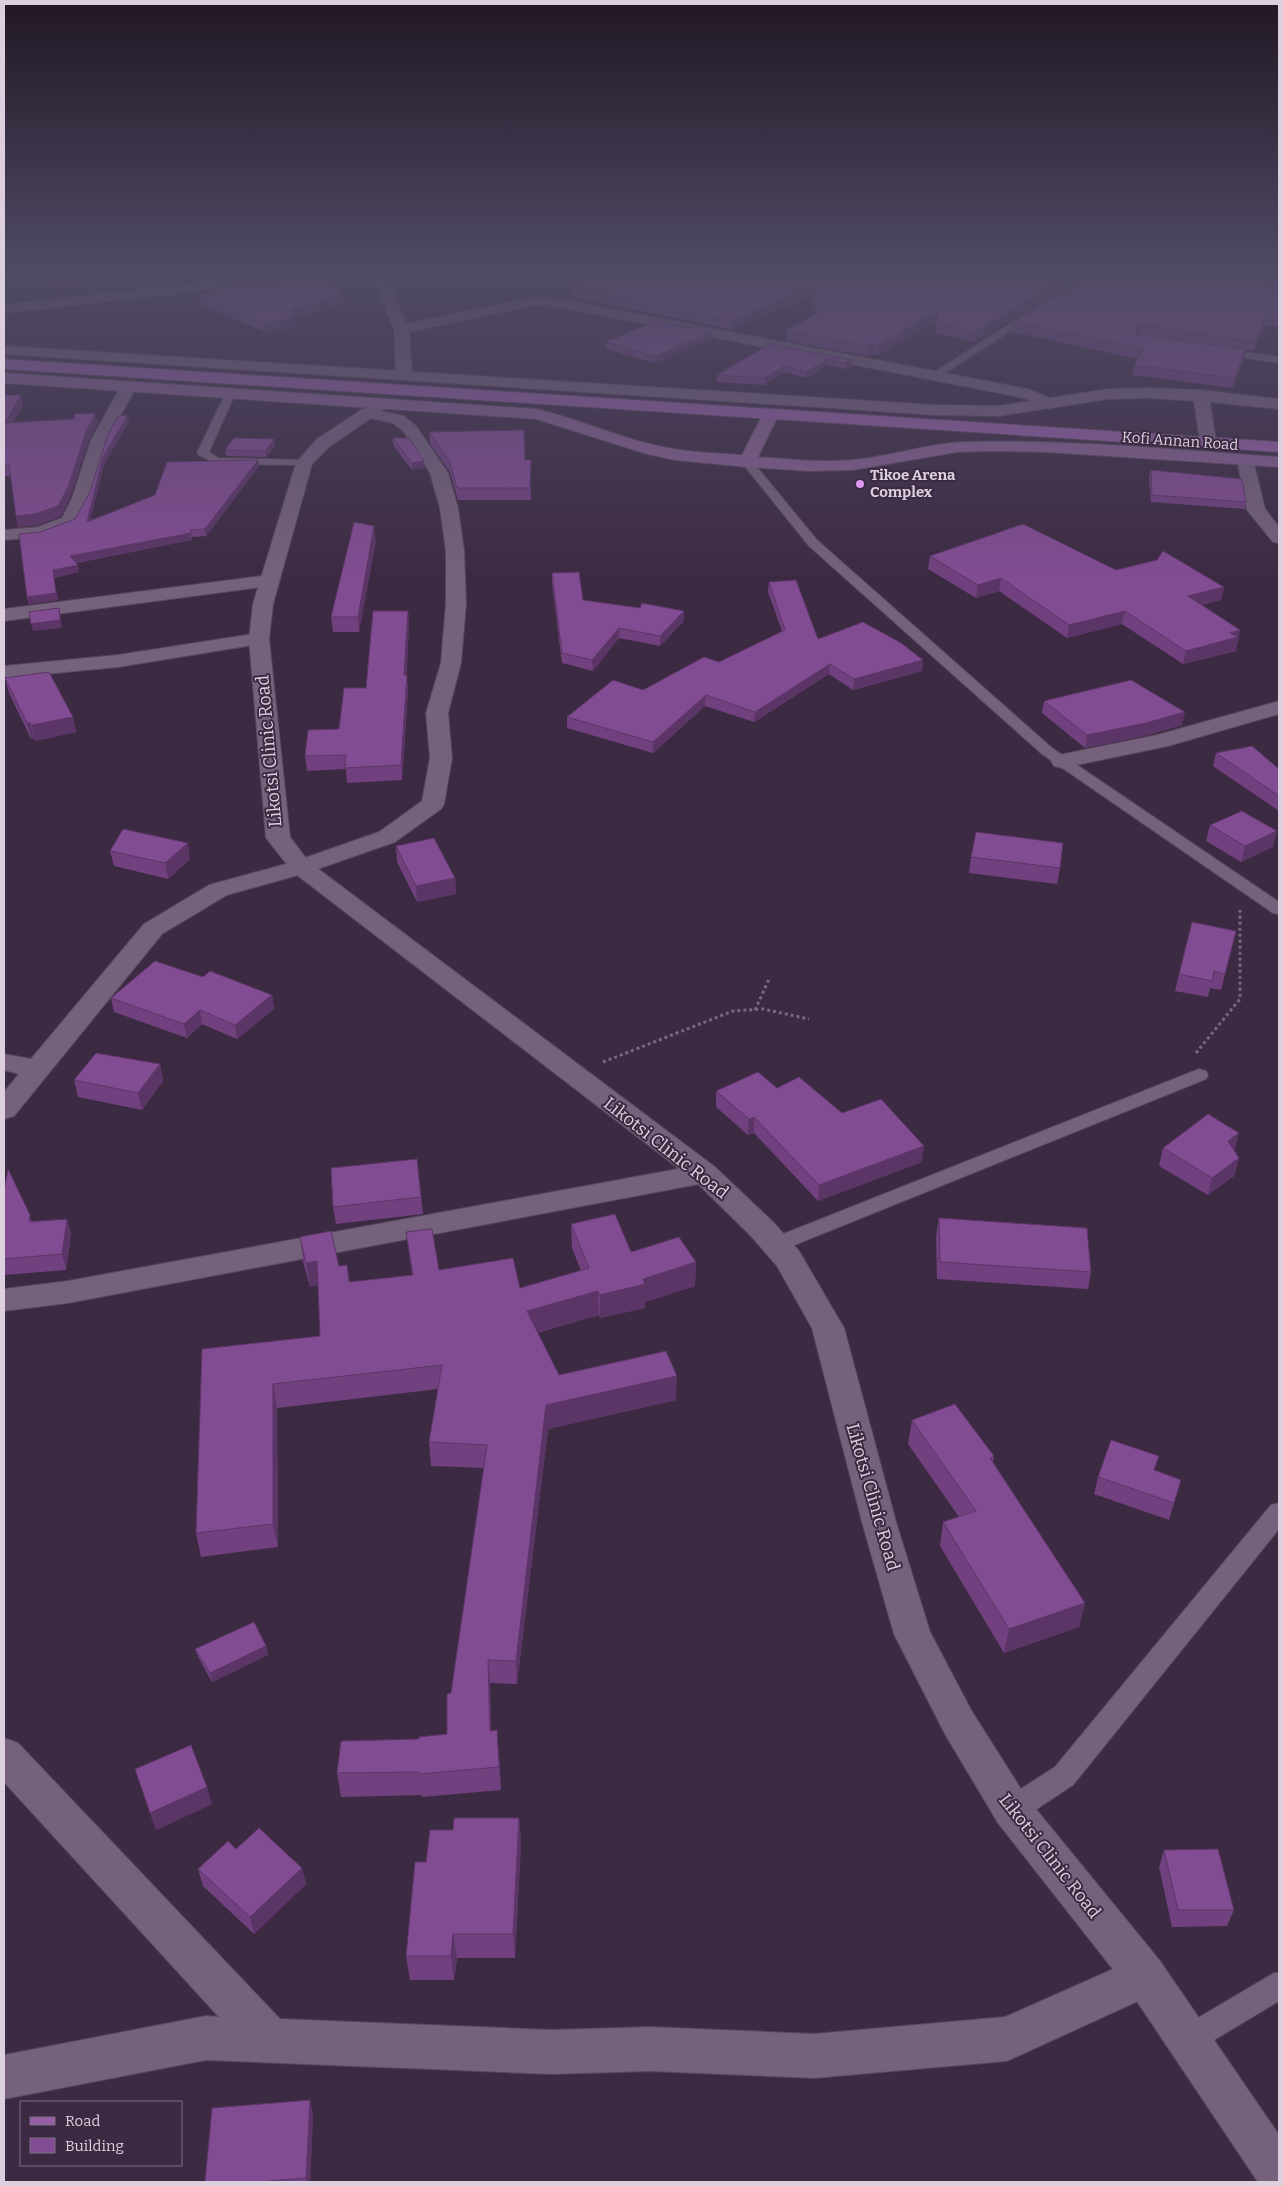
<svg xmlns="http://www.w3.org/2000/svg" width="1283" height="2186" viewBox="0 0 1283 2186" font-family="Bitter,serif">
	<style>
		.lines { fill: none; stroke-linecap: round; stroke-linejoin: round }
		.service-casing { stroke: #57475b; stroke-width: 2 }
		.minor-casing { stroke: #57475b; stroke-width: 2 }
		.tertiary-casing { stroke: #57475b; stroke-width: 2 }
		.secondary-casing { stroke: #57475b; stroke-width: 2 }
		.primary-casing { stroke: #57475b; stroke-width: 2 }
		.path-far1 { stroke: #77687c; stroke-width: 2; stroke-dasharray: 2 2; stroke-linecap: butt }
		.path { stroke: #77687c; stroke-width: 3; stroke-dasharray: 3 3; stroke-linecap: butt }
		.service { fill: #75617b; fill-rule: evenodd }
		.minor { fill: #75617b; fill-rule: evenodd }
		.tertiary { fill: #75617b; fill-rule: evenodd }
		.secondary { fill: #866090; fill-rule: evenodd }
		.primary { fill: #965fa6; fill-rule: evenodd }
		.wall { fill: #70417e }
		.shaded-wall { fill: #5b3566 }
		.building { fill: #824c92; stroke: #5b3566 }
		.poi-dot { fill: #de98f2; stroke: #3c2a42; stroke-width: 2 }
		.labels { text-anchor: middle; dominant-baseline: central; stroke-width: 4; stroke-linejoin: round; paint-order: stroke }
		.far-street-label { font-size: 15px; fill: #dcd0df; stroke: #3c2a42 }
		.far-poi-label { font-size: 15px; font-weight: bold; fill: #dcd0df; stroke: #3c2a42; text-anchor: start }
		.street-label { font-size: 18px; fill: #dcd0df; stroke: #3c2a42 }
	</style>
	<rect width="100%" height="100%" fill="#3c2a42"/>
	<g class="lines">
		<!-- service casing -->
		<g class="service-casing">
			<g id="service">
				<path d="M1067 286H1073L1077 292 1075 294 1049 306 936 379 932 380 927 377 1043 302 1067 291Z"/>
				<path d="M1221 349 1279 357V363L1217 354 1216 352Z"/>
				<path d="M231 389 236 392 209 452 219 458 304 460 308 461V465L217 464 199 455 197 453 226 392Z"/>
				<path d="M747 459 751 460 817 540 1052 748 1279 902V914L1273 913 1042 754 809 546 743 464V460Z"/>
				<path d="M1199 1069 1206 1071 1208 1075 1206 1079 782 1250 775 1252 768 1250 765 1245 768 1240Z"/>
				<path d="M1279 1503V1529L1073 1785 1022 1819 1012 1822 1002 1819 999 1810 1002 1801 1055 1767 1271 1505Z"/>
				<path d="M1274 1973H1279V2001L1199 2049 1189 2054 1179 2049 1174 2039 1179 2029Z"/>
			</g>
		</g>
		<!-- minor casing -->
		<g class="minor-casing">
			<g id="minor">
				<path d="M254 273H288L281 277 183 293 4 313V305L183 285Z"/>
				<path d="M371 273H385L406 324 535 297 564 300 1028 389 1056 401 1058 404 1050 409 1024 398 564 308 535 305 409 332 412 374 404 379 396 374 394 329Z"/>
				<path d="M129 381 137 386 107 440 90 498 75 525 41 537 4 540V530L38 527 62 518 72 498 91 440 121 386Z"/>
				<path d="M366 408 404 416 416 426 448 473 458 508 464 551 466 603 461 663 448 713 452 758 444 804 441 809 395 842 309 872 227 895 162 934 14 1116 4 1119V1092L19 1074 4 1070V1054L31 1059 144 924 209 885 293 862 379 832 422 801 430 758 426 713 441 663 446 603V551L440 508 430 473 404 432 393 423 360 416 358 413 360 410Z"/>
				<path d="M1245 455 1251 456 1253 460 1265 509 1279 527V543L1273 542 1247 510 1237 460 1239 456Z"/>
				<path d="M269 575 276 577 278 581 276 585 4 621V609Z"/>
				<path d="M259 633 266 635 269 639 266 643 118 667 4 678V666L118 655Z"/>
				<path d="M1279 701V714L1168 746 1062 768 1054 766 1051 761 1054 756 1157 735Z"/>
				<path d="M705 1164 715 1167 719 1174 715 1181 68 1303 4 1311V1289L68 1281Z"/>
				<path d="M4 1738 18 1743 280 2019 552 2030 650 2027 814 2034 1005 2017 1145 1955 1160 1961 1166 1976 1160 1991 1007 2061 814 2078 650 2071 552 2074 206 2060 4 2099V2055L206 2016 219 2017 4 1782Z"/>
			</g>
		</g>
		<!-- tertiary casing -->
		<g class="tertiary-casing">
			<g id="tertiary">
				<path d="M4 346 936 405 999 406 1108 389 1150 388 1201 390 1279 399V409L1210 402 1216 442 1214 446H1202L1200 442 1194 401 1150 398 1108 399 999 416 936 415 4 354Z"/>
				<path d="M381 399 387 401 389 404 387 407 329 447 312 464 273 604 269 639 290 837 309 862 715 1167 773 1222 799 1251 844 1328 896 1522 930 1632 971 1710 1026 1797 1160 1961 1279 2135V2182H1258L1130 1991 998 1823 945 1734 894 1634 862 1522 812 1328 777 1266 751 1236 695 1181 293 872 266 838 249 639 253 604 296 463 317 439 375 401Z"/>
			</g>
		</g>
		<!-- secondary casing -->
		<g class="secondary-casing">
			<path id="secondary" d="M4 373 536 409C576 418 614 436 654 445 683 452 712 453 742 455L763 414 771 409 779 414 758 457C789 459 821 463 853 460 890 457 927 443 965 442 1069 439 1175 450 1279 457V467L1045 452 990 451 957 452 853 470 809 471 747 467 675 460 647 454 536 419 4 383Z"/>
		</g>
		<!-- primary casing -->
		<g class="primary-casing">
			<path id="primary" d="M4 359 1279 442V452L4 369Z"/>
		</g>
		<!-- path-far1 -->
		<path class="path-far1" d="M459 273 497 287"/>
		<!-- path -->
		<g class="path">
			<path d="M755 1010 770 977"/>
			<path d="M1196 1053 1240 999V910"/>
			<path d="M603 1062 733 1011 763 1009 809 1019"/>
		</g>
		<!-- service -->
		<use href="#service" class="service"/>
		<!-- minor -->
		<use href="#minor" class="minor"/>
		<!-- tertiary -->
		<use href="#tertiary" class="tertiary"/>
		<!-- secondary -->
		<use href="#secondary" class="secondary"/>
		<!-- primary -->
		<use href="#primary" class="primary"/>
	</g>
	<!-- wall -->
	<g class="wall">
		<path d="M4 273H120L121 282 57 291 49 282 18 287 8 275Z"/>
		<path d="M291 273H334L339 278 340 288H336L345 295 346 304 294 318 295 327 266 333 200 304 199 295 255 286 295 278Z"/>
		<path d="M1208 273 1279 282V327L1265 325 1254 350H1246L1244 360 1232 388 1133 375 1134 365 1138 359 1012 332 1013 322 1075 287 1073 284 1066 285 1065 290 1042 300 974 342 935 333 936 321 878 355 873 354 868 356 786 341V331L817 313 809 297 732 330 571 296 570 286 748 278 780 274Z"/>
		<path d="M1226 273H1279V281Z"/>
		<path d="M712 339 655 363 606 349V342Z"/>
		<path d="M770 344 852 360 851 366 846 369 827 365 806 378 783 372 765 385 717 382V375Z"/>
		<path d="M4 395 23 405 13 422 98 423 89 439 70 497 61 516 38 525 18 527 16 516 11 476H4Z"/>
		<path d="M129 422 104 464 90 520 258 460 259 466 206 536 192 537V540L76 563 79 572 54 578 58 600 29 604 27 597 40 532 75 519 90 492 108 434Z"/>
		<path d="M429 432 525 460 531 472V500H458L450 472 430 444Z"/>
		<path d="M393 438 425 468 412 470 393 445Z"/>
		<path d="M275 446 266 457 226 456 225 450Z"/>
		<path d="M1151 470 1246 502 1245 509 1151 502 1149 477Z"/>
		<path d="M376 540 359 632H333L331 617Z"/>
		<path d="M930 556 1116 570 1224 587 1221 600 1202 605 1240 630 1236 651 1183 664 1122 624 1067 638 999 591 976 598 928 569Z"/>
		<path d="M552 573 583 600 640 608 684 611V621L660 646 619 638 593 671 562 663 552 583Z"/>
		<path d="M769 582 818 639 923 660 922 671 853 690 829 674 754 722 705 706 653 753 567 728V717L719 662 782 631 768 592Z"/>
		<path d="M408 611 409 624 406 675 408 689 402 780 347 783 346 769 307 771 305 756 339 729 366 688Z"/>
		<path d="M5 678 73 717 76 732 35 741 34 738 31 739 9 693Z"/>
		<path d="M1044 701 1182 725 1144 736 1085 748 1042 713Z"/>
		<path d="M1216 753 1279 769V811L1213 766Z"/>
		<path d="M1210 825 1273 847 1241 862 1206 841Z"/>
		<path d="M396 846 455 878 456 894 417 902 397 862Z"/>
		<path d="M110 851 190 859 168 879 114 866Z"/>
		<path d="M971 857 1060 868 1057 884 969 873Z"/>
		<path d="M1236 931 1221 990 1210 988 1208 997 1175 991 1179 974Z"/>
		<path d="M203 977 272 995 274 1009 237 1039 202 1024 187 1038 114 1012 111 998Z"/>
		<path d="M160 1064 163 1081 142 1110 78 1097 74 1080Z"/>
		<path d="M777 1088 922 1162 818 1201 754 1133 748 1135 716 1107V1091Z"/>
		<path d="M1163 1148 1235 1150H1234L1239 1158 1234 1176 1208 1195 1159 1166Z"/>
		<path d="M417 1159 423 1214 336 1224 333 1207Z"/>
		<path d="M4 1191 32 1221 67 1219 71 1234 66 1270 4 1275Z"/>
		<path d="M939 1218 1091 1272 1088 1289 937 1279 936 1236Z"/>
		<path d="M571 1224 631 1252 696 1262 695 1286 645 1302V1308L600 1318 599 1315 537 1333 559 1375 676 1400 548 1429 517 1684 490 1683 491 1731 499 1754 501 1790 422 1797V1795L341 1797 337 1773 419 1739 447 1734 451 1693 484 1468 431 1466 429 1442 438 1389 277 1408 278 1547 201 1557 196 1533 202 1349 320 1336 318 1285 310 1287 303 1261 300 1237 339 1266 347 1265 350 1282 412 1275 406 1232 439 1270 520 1288 581 1271 572 1248Z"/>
		<path d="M912 1420 994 1456 993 1462 1085 1603 1079 1627 1004 1653 940 1546 943 1522 959 1517 908 1444Z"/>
		<path d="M1155 1470 1181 1480 1169 1520 1094 1494 1098 1477Z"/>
		<path d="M266 1646 268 1655 212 1682 198 1657 195 1649Z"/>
		<path d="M135 1769 212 1804 156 1830Z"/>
		<path d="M519 1818 521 1843 515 1958H457L454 1980H410L406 1956 426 1862 453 1830Z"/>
		<path d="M236 1849 302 1868 306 1884 254 1934 203 1886 198 1869Z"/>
		<path d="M1164 1850 1234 1910 1227 1926 1172 1927 1159 1867Z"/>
		<path d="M310 2100 313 2116 310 2182H205Z"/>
	</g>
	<!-- shaded-wall -->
	<g class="shaded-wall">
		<rect x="4" y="273" width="4" height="2"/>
		<path d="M48 275 49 282 18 287 16 279Z"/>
		<path d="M120 275 121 282 57 291 55 284Z"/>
		<path d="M1067 275H1074L1073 284 1066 285 1065 290 1042 300 974 342 975 332Z"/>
		<path d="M339 278 340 288 326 289 325 280Z"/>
		<path d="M809 288V297L732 330V321Z"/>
		<path d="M345 295 346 304 294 318 295 327 266 333 265 324 292 309Z"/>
		<path d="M939 310V320L878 355V345Z"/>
		<path d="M1267 315 1265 325 1254 350 1256 340Z"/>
		<path d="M1141 325 1139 335 1134 337 1135 327Z"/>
		<path d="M712 332V339L655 363V356Z"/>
		<path d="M873 344V354L868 356 869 346Z"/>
		<path d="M1246 350 1244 360 1232 388 1234 378Z"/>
		<path d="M828 359 827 365 806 378V372Z"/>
		<path d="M852 360 851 366 846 369V363Z"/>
		<path d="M784 366 783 372 765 385V378Z"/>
		<path d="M21 395 23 405 7 433 5 423Z"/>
		<path d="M96 413 98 423 89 439 70 497 61 516 38 525 18 527 16 516 87 429Z"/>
		<path d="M128 415 129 422 104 464 88 529 87 522 103 457Z"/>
		<path d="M274 439 275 446 266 457 265 451Z"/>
		<path d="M258 460 259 466 206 536 205 529Z"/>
		<path d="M531 460V500L530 488Z"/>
		<path d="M424 461 425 468 412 470V463Z"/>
		<path d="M374 526 376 540 359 632 358 617Z"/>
		<path d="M191 533 192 540 72 563 70 556Z"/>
		<path d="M78 565 79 572 54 578 58 600 29 604 27 597 53 570Z"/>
		<path d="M1001 578 999 591 976 598 978 585Z"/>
		<path d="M1224 587 1221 600 1186 609 1188 596Z"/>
		<path d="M59 608 62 628 33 631 31 624Z"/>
		<path d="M408 611 409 624 406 689 404 675Z"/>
		<path d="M684 611V621L660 646V636Z"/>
		<path d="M1125 611 1122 624 1067 638 1069 625Z"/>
		<path d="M619 628V638L593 671 592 660Z"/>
		<path d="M1240 630 1236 651 1183 664 1186 651 1230 633Z"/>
		<path d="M923 660 922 671 853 690 854 679Z"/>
		<path d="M830 664 829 674 754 722 755 712Z"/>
		<path d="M407 675 408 689 402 780 401 765Z"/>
		<path d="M706 695 705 706 653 753V742Z"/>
		<path d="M1185 712 1182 725 1144 736 1085 748 1087 735Z"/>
		<path d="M73 717 76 732 35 741 32 725Z"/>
		<path d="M27 723H30L34 738 31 739Z"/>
		<path d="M1277 831 1273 847 1241 862 1245 846Z"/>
		<path d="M188 843 190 859 168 879 165 863Z"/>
		<path d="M455 878 456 894 417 902 416 886Z"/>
		<path d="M272 995 274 1009 237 1039 235 1025Z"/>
		<path d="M200 1010 202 1024 187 1038 184 1024Z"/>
		<path d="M160 1064 163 1081 142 1110 138 1093Z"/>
		<path d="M754 1117V1133L748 1135 749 1119Z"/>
		<path d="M1239 1133 1235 1150 1223 1158 1228 1141Z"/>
		<path d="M924 1146 922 1162 818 1201 819 1185Z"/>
		<path d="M1239 1158 1234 1176 1208 1195 1212 1178Z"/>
		<path d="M67 1219 71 1234 66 1270 62 1254Z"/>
		<path d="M317 1261 321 1285 310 1287 306 1263Z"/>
		<path d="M696 1262 695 1286 645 1302V1308L600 1318V1295L643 1279Z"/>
		<path d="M598 1291 599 1315 528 1335 527 1311Z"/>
		<path d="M677 1376 676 1400 548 1429 517 1684 516 1661 546 1405Z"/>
		<path d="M273 1384 277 1408 278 1547 273 1524Z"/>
		<path d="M1085 1603 1079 1627 1004 1653 1009 1629Z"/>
		<path d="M266 1646 268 1655 212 1682 210 1673Z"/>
		<path d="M488 1660 490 1683 492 1754 490 1731Z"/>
		<path d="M497 1730 499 1754 501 1790 499 1767Z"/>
		<path d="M207 1787 212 1804 156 1830 150 1813Z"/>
		<path d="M519 1818 521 1843 515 1958 513 1934Z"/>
		<path d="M302 1868 306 1884 254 1934 250 1917Z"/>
		<path d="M453 1934 457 1958 454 1980 451 1956Z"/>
		<path d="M310 2100 313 2116 310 2182H307L306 2178Z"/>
	</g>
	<!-- building -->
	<g class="building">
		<path d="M11 273H120V275L55 284 48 275 16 279Z"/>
		<path d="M298 273H334L339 278 325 280 345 295 292 309 294 317 265 324 199 295 244 282 255 286 301 277Z"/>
		<path d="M595 273H725L748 278 760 273H1208L1279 282V317L1267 315 1256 340 1251 341 1141 325 1135 327 1136 334 1246 350 1234 378 1134 365 1144 349 1013 322 1051 298 1078 286 1080 282 1074 275H1067L1066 280 1043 291 975 332 936 323 939 310 878 345 873 344 869 346 786 331 821 310 809 288 732 321 570 286Z"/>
		<path d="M655 321 712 332 655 356 606 342Z"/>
		<path d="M770 344 852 360 846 363 828 359 806 372 784 366 765 378 717 375Z"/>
		<path d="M4 395H21L5 423 74 419 75 414 96 413 87 429 68 487 58 506 35 514 16 516 9 465 4 466Z"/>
		<path d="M128 415 103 457 87 522 155 495 167 462 258 460 205 529 191 530V533L70 556 78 565 53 570 56 593 27 597 19 534 40 532 75 519 90 492 108 434 118 416Z"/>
		<path d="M524 430 525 460H531L530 488H457L449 460 429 432Z"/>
		<path d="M234 438 274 439 265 451 225 450Z"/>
		<path d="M393 438H409L424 461 412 463Z"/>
		<path d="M1151 470 1242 479 1246 502 1152 495Z"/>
		<path d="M354 522 374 526 358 617H331Z"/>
		<path d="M1023 524 1116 570 1157 560 1163 551 1224 587 1188 596 1240 630 1230 633 1238 637 1186 651 1125 611 1069 625 1001 578 978 585 930 556Z"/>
		<path d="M579 572 583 600 640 608 642 603 684 611 660 636 619 628 592 660 562 653 552 573Z"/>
		<path d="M796 580 818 639 863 622 901 643 923 660 854 679 830 664 755 712 706 695 653 742 567 717 613 680 643 690 704 657 719 662 785 630 769 582Z"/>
		<path d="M59 608 60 620 31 624 29 612Z"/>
		<path d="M373 611H408L404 675H407L401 765 345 768 346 755 305 756 308 730 339 729 344 688H366Z"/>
		<path d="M49 672 73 717 32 725 30 723H27L5 678Z"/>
		<path d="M1131 680 1185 712 1146 723 1087 735 1044 701Z"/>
		<path d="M1252 746 1279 769V796L1216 753Z"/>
		<path d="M1242 811 1277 831 1245 846 1210 825Z"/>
		<path d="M123 829 188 843 165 863 110 851Z"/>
		<path d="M976 832 1063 843 1060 868 971 857Z"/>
		<path d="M434 838 455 878 416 886 396 846Z"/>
		<path d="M1192 922 1236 931 1225 974 1214 971 1212 981 1179 974Z"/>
		<path d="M155 961 203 977 210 971 272 995 235 1025 200 1010 184 1024 111 998Z"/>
		<path d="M96 1053 160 1064 138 1093 74 1080Z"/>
		<path d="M758 1072 777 1088 799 1077 842 1113 881 1099 924 1146 819 1185 754 1117 749 1119 716 1091Z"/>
		<path d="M1208 1114 1239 1133 1228 1141 1239 1158 1212 1178 1163 1148Z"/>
		<path d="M417 1159 421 1197 333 1207 331 1168Z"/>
		<path d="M8 1169 30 1215 29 1222 67 1219 62 1254 4 1259V1191Z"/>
		<path d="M615 1214 631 1252 679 1237 696 1262 643 1279 645 1284 600 1295 598 1291 527 1311 559 1375 666 1351 677 1376 546 1405 516 1661 488 1660 490 1731 497 1730 499 1767 419 1774V1772L337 1773 341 1741 419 1739V1737L447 1734V1694L451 1693 487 1445 429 1442 442 1365 273 1384V1524L196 1533 202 1349 320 1336 317 1261 306 1263 300 1237 331 1231 339 1266 347 1265 349 1282 413 1275 406 1232 432 1229 439 1270 513 1258 520 1288 589 1268 571 1224Z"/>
		<path d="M939 1218 1087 1228 1091 1272 940 1262Z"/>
		<path d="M955 1404 994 1456 990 1458 1085 1603 1009 1629 943 1522 976 1511 912 1420Z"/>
		<path d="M1111 1440 1159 1456 1154 1470 1181 1480 1174 1503 1098 1477Z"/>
		<path d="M254 1622 266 1646 210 1673 195 1649Z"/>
		<path d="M191 1745 207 1787 150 1813 135 1769Z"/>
		<path d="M454 1818H519L513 1934H453L451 1956H406L415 1862H426L430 1830H453Z"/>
		<path d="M259 1828 302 1868 250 1917 198 1869 228 1841 236 1849Z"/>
		<path d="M1218 1849 1234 1910H1178L1164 1850Z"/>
		<path d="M310 2100 306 2178 256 2182H205L212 2108Z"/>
	</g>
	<!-- sky -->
	<linearGradient id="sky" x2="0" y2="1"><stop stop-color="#211724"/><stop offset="0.47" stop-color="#504a65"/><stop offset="1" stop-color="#504a65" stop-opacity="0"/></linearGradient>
	<rect width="1283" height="579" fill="url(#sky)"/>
	<!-- markers -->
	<circle class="poi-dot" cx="860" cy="484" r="5"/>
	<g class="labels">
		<!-- far-street labels -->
		<g class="far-street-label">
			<text transform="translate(1180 441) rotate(4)">Kofi Annan Road</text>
		</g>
		<!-- far-poi labels -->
		<g class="far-poi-label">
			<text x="870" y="475">Tikoe Arena<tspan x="870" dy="17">Complex</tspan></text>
		</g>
		<!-- street labels -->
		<g class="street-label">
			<text transform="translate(269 751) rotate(-95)">Likotsi Clinic Road</text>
			<text transform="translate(666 1148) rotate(38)">Likotsi Clinic Road</text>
			<text transform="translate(873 1497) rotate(74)">Likotsi Clinic Road</text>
			<text transform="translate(1050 1856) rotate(52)">Likotsi Clinic Road</text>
		</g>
	</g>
	<!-- border -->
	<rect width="1283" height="2186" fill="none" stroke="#dcd0df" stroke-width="10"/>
	<!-- legend -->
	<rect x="20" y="2101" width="162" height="65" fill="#3c2a42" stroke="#7c6c81"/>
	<rect x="30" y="2117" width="25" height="8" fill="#965fa6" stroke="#7c6c81"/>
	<text x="65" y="2126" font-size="15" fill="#dcd0df">Road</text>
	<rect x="30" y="2138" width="25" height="15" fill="#824c92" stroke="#7c6c81"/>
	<text x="65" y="2151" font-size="15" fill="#dcd0df">Building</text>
</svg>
